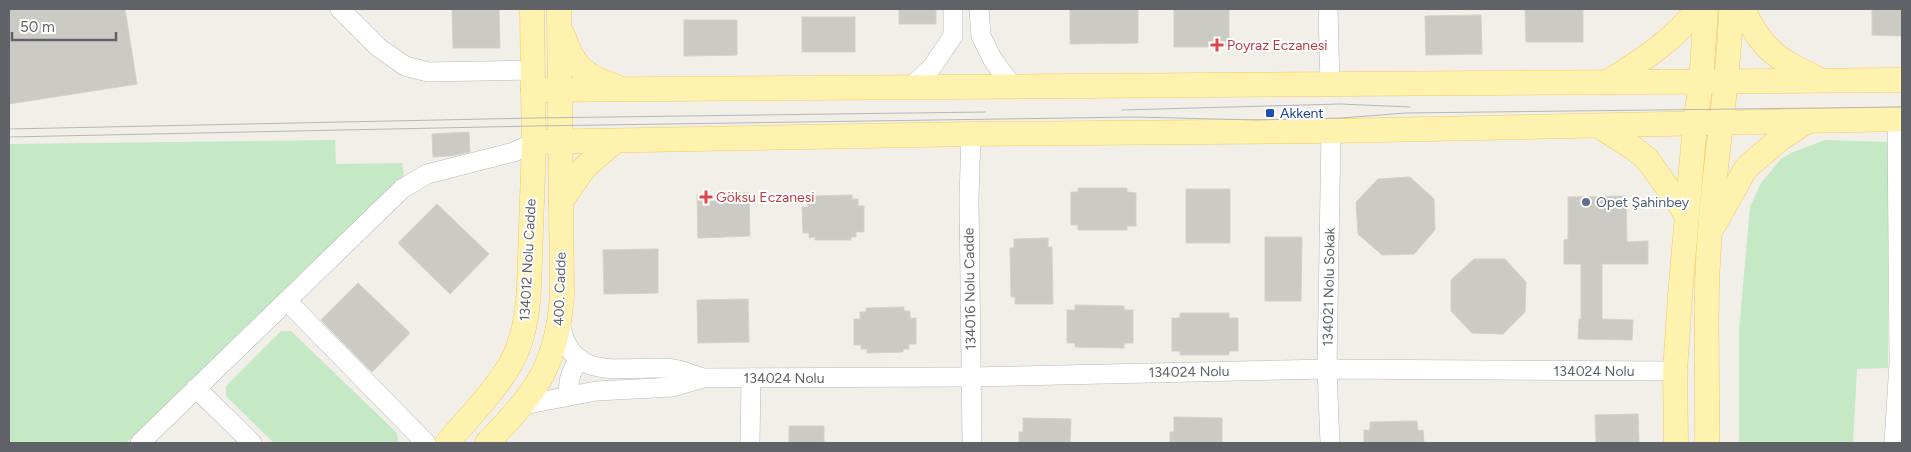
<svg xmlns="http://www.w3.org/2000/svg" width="1911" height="452" viewBox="0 0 1911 452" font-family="Figtree,sans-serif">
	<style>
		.green { fill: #c5e8c5 }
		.building { fill: #cccac5; stroke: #d6d1c6 }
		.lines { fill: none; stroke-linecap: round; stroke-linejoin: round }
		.minor-casing { stroke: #b5b8bc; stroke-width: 20 }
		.major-casing { stroke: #f2c960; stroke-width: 25 }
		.minor { stroke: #fff; stroke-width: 19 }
		.major { stroke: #fff2af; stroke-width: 24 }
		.tram { stroke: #b6b7b8; stroke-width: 1 }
		.health-dot { fill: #e0444e; stroke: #fff; stroke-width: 2 }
		.transit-dot { fill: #1a4fb4; stroke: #fff; stroke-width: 2 }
		.service-dot { fill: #5c6f8a; stroke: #fff; stroke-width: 2 }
		.labels { text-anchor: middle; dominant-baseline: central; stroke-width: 4; stroke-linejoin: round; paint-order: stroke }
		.health-label { font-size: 14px; fill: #be3a42; stroke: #fff; text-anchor: start }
		.transit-label { font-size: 14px; fill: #164399; stroke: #fff; text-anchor: start }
		.service-label { font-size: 14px; fill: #4e5e75; stroke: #fff; text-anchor: start }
		.street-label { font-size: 14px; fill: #5f6368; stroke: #fff }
	</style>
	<rect width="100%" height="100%" fill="#f1efe8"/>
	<!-- green -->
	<g class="green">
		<path d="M335 140 336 164 402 163 404 175 126 443H9V144Z"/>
		<path d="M1825 140 1888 142V368L1857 369 1853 443H1739V331L1750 207 1761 183 1781 159 1791 153Z"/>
		<path d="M281 331H291L397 433 398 443H274L226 396V386Z"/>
	</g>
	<!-- building -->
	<g class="building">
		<path d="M9 9H125L137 84 9 104Z"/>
		<path d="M452 9H499L500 48H453Z"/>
		<rect x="899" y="9" width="37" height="15"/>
		<path d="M1070 9H1138V43L1070 44Z"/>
		<rect x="1174" y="9" width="55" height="38"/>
		<path d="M1525 9H1583V42H1526Z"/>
		<path d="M1872 9H1902V36L1872 35Z"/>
		<path d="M1481 15 1482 54 1426 55 1425 16Z"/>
		<rect x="802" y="17" width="53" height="35"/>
		<path d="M684 20H737V55L684 56Z"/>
		<path d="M469 132 470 152 451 156 433 157 432 134Z"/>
		<path d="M1410 177 1434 199 1435 230 1414 254 1382 255 1358 234 1356 202 1378 179Z"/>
		<path d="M1078 188H1127V192L1136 193V226H1127V230H1078V225H1071V192H1078Z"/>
		<rect x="1186" y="189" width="44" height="54"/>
		<path d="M749 193 750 236 698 238 697 194Z"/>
		<path d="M852 195V199H858V206H864V232H856V237H851V240H815V237L809 238V233H803L802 207H808V200H814V196Z"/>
		<path d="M1626 196 1627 242 1648 241V264H1602V319L1633 320 1632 340 1578 339 1579 319H1581V264H1564V240L1568 239V197Z"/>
		<path d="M437 204 489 254 450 294 398 243Z"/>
		<path d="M1265 237H1302L1301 301H1265Z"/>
		<path d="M1048 238V247H1052L1053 304H1015V297H1011L1010 248H1014V239Z"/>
		<path d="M658 249V293L604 294 603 250Z"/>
		<path d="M1474 259H1505L1526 282 1525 312 1503 334 1472 333 1451 311V280Z"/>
		<path d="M358 283 410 333 372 372 321 320Z"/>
		<path d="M748 299 749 342 698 343 697 300Z"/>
		<path d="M1075 305 1124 306V310H1133V343H1124V348L1075 347V343H1067V310H1075Z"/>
		<path d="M904 307V311H910V318H916V344H909V349H903V352L867 353V349H861V345H854V319H860V312H866V308Z"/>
		<path d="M1180 313H1229V318H1238V351H1229V355H1180V351H1172V318H1180Z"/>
		<path d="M1638 414 1639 443H1596L1595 415Z"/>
		<path d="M1174 417 1222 418V443H1170V432H1174Z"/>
		<path d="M1023 418 1071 419 1070 443H1019V432H1023Z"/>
		<path d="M1417 421 1418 431 1423 430 1424 443H1364V430H1370V422Z"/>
		<rect x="789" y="426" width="35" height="17"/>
	</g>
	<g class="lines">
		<!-- minor casing -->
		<g class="minor-casing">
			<g id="minor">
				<path d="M340 9 378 47 405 66 428 72 533 70"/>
				<path d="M979 9 981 36 993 60 1013 87"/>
				<path d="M1328 9 1330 85"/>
				<path d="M911 87 932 67 953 36V9"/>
				<path d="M971 134 969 199 972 443"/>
				<path d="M287 301 426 443"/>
				<path d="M560 321C569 388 629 363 673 369 683 370 693 375 703 378"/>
				<path d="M196 388 252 443"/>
				<path d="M569 395C567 381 571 370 580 359"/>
				<path d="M523 405 596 391 673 387 703 378 971 377 1327 369 1675 371"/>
				<path d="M140 443 402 189 427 174 514 152 534 142"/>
				<path d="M750 443 751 378"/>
				<path d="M1330 443 1327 369 1331 131"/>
				<path d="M1894 443 1899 363 1897 119 1902 121"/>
			</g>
		</g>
		<!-- major casing -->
		<g class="major-casing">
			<g id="major">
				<path d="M532 9 533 90"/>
				<path d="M1743 9C1762 51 1778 59 1818 79"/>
				<path d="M563 35C574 68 584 75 617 87"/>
				<path d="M1608 82C1639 62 1675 40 1697 9"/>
				<path d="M1599 126 1633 148 1647 159 1687 215"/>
				<path d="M534 142 971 134 1331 131 1902 119"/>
				<path d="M561 201 585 167 615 141"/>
				<path d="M1714 225 1746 168 1780 139 1806 122"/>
				<path d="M447 443C469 417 501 385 515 355 525 333 528 311 529 287L534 142 533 90 1902 80"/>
				<path d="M487 443C535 393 557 368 562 295L559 9"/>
				<path d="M1676 443 1675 371 1680 296 1695 124 1701 82 1706 9"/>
				<path d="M1707 443C1708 373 1704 301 1710 231 1715 157 1729 83 1731 9"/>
			</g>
		</g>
		<!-- minor -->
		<use href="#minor" class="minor"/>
		<!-- major -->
		<use href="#major" class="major"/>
		<!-- tram -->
		<g class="tram">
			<path d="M1122 110 1340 104 1410 107"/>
			<path d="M9 129 534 118 985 112"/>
			<path d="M9 137 534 126 1135 117 1257 120 1341 118 1405 113 1902 107"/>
		</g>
	</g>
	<!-- markers -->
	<g class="health-dot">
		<path d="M1214.5 37.5h5v5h5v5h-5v5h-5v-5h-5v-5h5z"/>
		<path d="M703.5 189.5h5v5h5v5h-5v5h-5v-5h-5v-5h5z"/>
	</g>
	<rect class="transit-dot" x="1265" y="108" width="10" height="10" rx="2.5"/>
	<circle class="service-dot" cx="1586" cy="202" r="5"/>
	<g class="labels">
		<!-- health labels -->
		<g class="health-label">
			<text x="1227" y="45">Poyraz Eczanesi</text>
			<text x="716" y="197">Göksu Eczanesi</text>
		</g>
		<!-- transit labels -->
		<g class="transit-label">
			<text x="1280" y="113">Akkent</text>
		</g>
		<!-- service labels -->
		<g class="service-label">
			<text x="1596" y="202">Opet Şahinbey</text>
		</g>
		<!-- street labels -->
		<g class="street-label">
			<text transform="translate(528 260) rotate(-87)">134012 Nolu Cadde</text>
			<text transform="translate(1329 287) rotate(-89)">134021 Nolu Sokak</text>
			<text transform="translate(560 289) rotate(-88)">400. Cadde</text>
			<text transform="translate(970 289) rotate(-91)">134016 Nolu Cadde</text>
			<text x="1594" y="371">134024 Nolu</text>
			<text transform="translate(1189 372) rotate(-1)">134024 Nolu</text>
			<text x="784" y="378">134024 Nolu</text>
		</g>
	</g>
	<!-- border -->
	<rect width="1911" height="452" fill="none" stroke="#5f6368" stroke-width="20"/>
	<!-- scale -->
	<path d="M12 32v8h104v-8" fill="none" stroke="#5f6368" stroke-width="2.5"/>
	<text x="20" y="32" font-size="15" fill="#5f6368" stroke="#ffffff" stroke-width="4" paint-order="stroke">50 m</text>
</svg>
